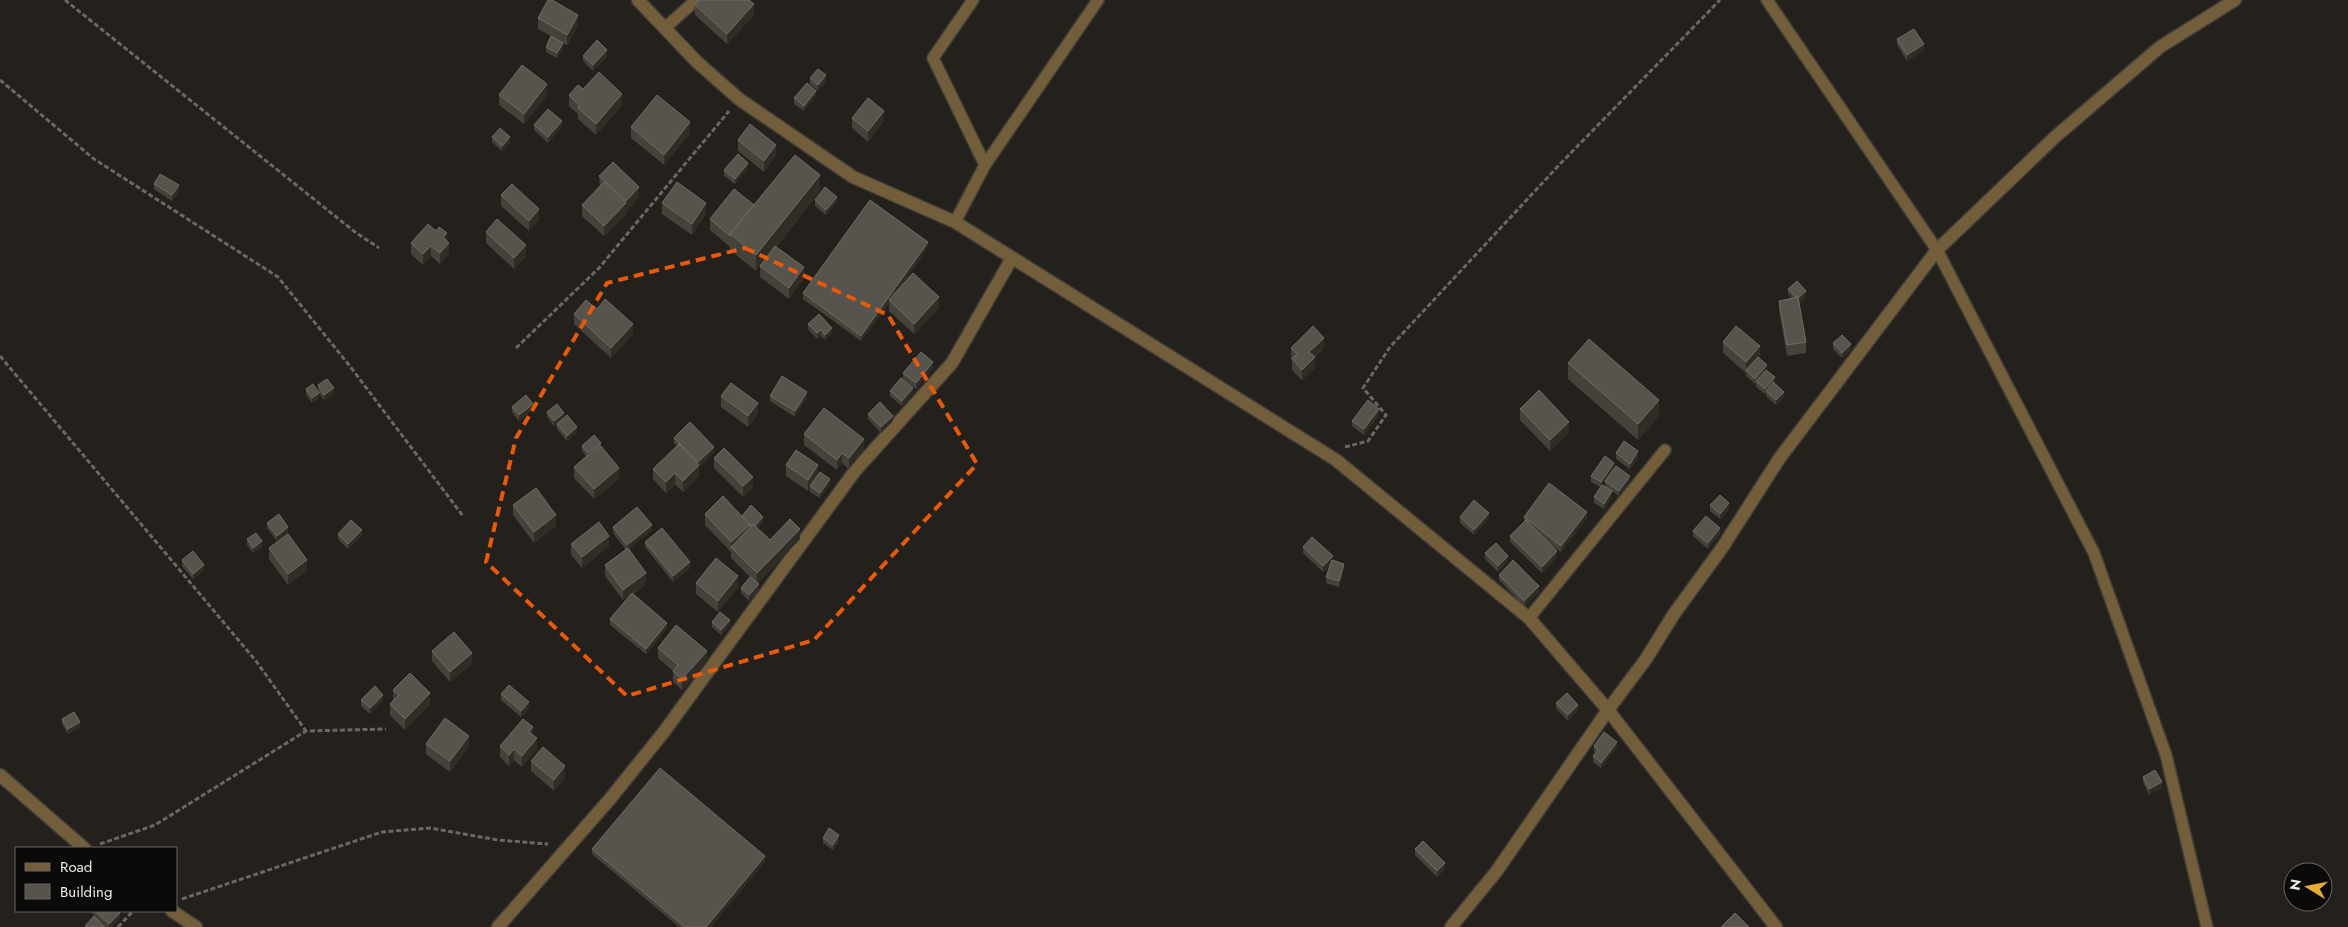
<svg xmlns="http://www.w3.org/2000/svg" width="2348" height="927" viewBox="0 0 2348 927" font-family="Jost,sans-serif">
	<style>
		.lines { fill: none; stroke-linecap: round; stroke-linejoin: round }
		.service-casing { stroke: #403d38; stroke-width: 14 }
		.minor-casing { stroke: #403d38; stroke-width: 15 }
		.path { stroke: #6b6863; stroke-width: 3; stroke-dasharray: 5 2.5; stroke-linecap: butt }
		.service { stroke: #735e3b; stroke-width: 11 }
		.minor { stroke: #735e3b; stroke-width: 12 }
		.wall { fill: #45423c }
		.shaded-wall { fill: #302d27 }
		.building { fill: #57544e; stroke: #6f6c66 }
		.marked { fill: none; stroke: #e8590c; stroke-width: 4; stroke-dasharray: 10 6; stroke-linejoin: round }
	</style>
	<rect width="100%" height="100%" fill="#24201b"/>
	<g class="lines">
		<!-- service casing -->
		<g class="service-casing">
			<g id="service">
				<path d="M973 0 933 58 985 165"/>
				<path d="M1767 0 1937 250 2094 553 2166 755 2207 927"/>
				<path d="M665 28 696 0"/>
				<path d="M955 222 985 165 1098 0"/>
				<path d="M1529 618 1665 450"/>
			</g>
		</g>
		<!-- minor casing -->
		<g class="minor-casing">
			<g id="minor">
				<path d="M638 0 697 62 739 99 853 177 955 222 1336 460 1529 618 1608 710 1776 927"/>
				<path d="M0 775 84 848"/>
				<path d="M172 911 196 927"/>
				<path d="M498 927 610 799 663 733 855 471 952 363 1012 258"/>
				<path d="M1451 927 1496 872 1608 710 1646 659 1674 614 1722 548 1779 459 1937 250 2055 137 2160 47 2235 0"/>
			</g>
		</g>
		<!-- path -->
		<g class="path">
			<path d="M65 0 355 232 379 248"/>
			<path d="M0 80 94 159 278 277 349 365 463 516"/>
			<path d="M516 348 599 268 729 111"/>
			<path d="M0 356 256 661 306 731"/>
			<path d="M1345 447 1368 441 1386 415 1363 388 1390 347 1561 163 1720 0"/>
			<path d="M100 844 155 825 306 731 386 729"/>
			<path d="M182 899 382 832 430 828 498 840 548 844"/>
			<path d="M118 927 133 911"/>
		</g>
		<!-- service -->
		<use href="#service" class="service"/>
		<!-- minor -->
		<use href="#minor" class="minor"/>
	</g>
	<!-- wall -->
	<g class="wall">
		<path d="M695 5 754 15 727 44 695 15Z"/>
		<path d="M538 18 578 25 567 45 563 43V48L557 58 546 52V47L551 36 538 29Z"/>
		<path d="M1897 39 1924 50 1907 61 1897 45Z"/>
		<path d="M583 56H607L593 71 583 61Z"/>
		<path d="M810 78 826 81 818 91 810 84Z"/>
		<path d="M583 89 622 105 596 135 578 119V114L569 106V95Z"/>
		<path d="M499 95H547L524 124 499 105Z"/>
		<path d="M816 96 804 111 794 104V98Z"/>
		<path d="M852 118 884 121 868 142 852 128Z"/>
		<path d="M534 125 562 127 548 143 534 130Z"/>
		<path d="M631 127 690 133 664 165 631 138Z"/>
		<path d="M492 137 510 142 502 151 492 142Z"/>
		<path d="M738 140 776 156 764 172 738 151Z"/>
		<path d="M748 168 735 184 724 176V170Z"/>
		<path d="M599 176 639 197 626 212V214L604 236 582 216V205L600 187Z"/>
		<path d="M154 184 179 191 172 201 154 189Z"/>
		<path d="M820 191 776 247 804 278 789 299 760 277V266L762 263 756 271 730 250V247L710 230V219L754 205Z"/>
		<path d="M501 195 539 220 529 231 501 206Z"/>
		<path d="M815 200 837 202 826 215 815 206Z"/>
		<path d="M662 203 706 213 692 235 662 214Z"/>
		<path d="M486 232 526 256 514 269 486 243Z"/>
		<path d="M447 241 449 254 440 264 431 256 423 265 411 254V243Z"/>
		<path d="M928 247 899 289 939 308 914 334 889 311V303L861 341 803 299V293Z"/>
		<path d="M1788 289 1806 296 1799 303 1806 342V353L1787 356 1779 311V301L1792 298 1788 294Z"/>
		<path d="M597 309 633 334 611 358 574 324V314Z"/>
		<path d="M808 324 832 333 825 340 821 336 817 339 808 329Z"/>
		<path d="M1723 342 1760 357 1759 358 1784 397 1776 405 1766 396V393L1765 394 1756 387V383L1755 384 1746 376V373L1723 353Z"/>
		<path d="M1833 343 1851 349 1842 358 1833 349Z"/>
		<path d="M1291 348H1324L1315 357V368L1302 380 1292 370V360L1291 358Z"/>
		<path d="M1568 363 1659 416 1638 440 1568 379Z"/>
		<path d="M933 368 916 389 903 379V373Z"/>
		<path d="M318 385 334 394 324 400 319 393V398L312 403 306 395V389L318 390Z"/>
		<path d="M890 391 913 393 902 406 890 396Z"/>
		<path d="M721 396 758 414 748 427 721 407Z"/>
		<path d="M770 396 807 397 795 417 770 401Z"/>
		<path d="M512 407 533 409 519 421 512 412Z"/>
		<path d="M1520 409 1569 432 1550 451 1520 420Z"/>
		<path d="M547 412 564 418 577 432 567 441 557 429V424L554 426 547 417Z"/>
		<path d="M868 414 893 421 881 433 868 419Z"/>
		<path d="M1379 415 1364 435 1352 426V421Z"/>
		<path d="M804 434 864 449 849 469 842 463 837 470 804 445Z"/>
		<path d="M674 438 714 452 699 467V476L683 492 675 484 666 493 653 479V469L677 446 674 443Z"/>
		<path d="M582 446 619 479 594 499 574 478V467L586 456 582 451Z"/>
		<path d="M1616 453 1638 457 1630 469 1616 459Z"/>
		<path d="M714 458 753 487 743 497 714 468Z"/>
		<path d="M786 465 818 474 830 484 820 498 810 492V488L808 491 786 476Z"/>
		<path d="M1614 468 1602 485 1605 486V481H1630L1619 496 1612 491V497L1604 509 1594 503V497L1600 487 1591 482V476Z"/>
		<path d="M513 505 556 526 534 543 513 515Z"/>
		<path d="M1710 505 1729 509 1720 519 1710 511Z"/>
		<path d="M705 514 741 516 763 522 758 528 770 540 800 539 758 583 759 590 749 601 741 593V588L750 577 731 558V552L705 525Z"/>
		<path d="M1460 517 1489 518 1474 535 1460 523Z"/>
		<path d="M1524 517 1587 518 1561 552 1547 541 1557 557 1542 573 1510 542V536L1524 523Z"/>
		<path d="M267 523 288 533 277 541 267 528Z"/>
		<path d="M613 527 652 530 628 549 646 584 633 594 667 628 646 654 610 625V619L630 595 623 600 605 576V565L626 550 613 533Z"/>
		<path d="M1693 531 1720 534 1708 549 1693 536Z"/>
		<path d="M338 534 362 535 348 549 338 539Z"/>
		<path d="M247 539 262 547 253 553 247 545Z"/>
		<path d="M645 542 690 568 673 582 645 547Z"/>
		<path d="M571 544 609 546 582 568 571 555Z"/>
		<path d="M1303 547 1333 560 1344 569 1339 587 1326 583V577L1331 564 1323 572 1303 553Z"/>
		<path d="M269 548 307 570 288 585 269 559Z"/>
		<path d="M1485 553 1508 561 1498 572 1485 559Z"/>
		<path d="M182 560 204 570 193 579 182 566Z"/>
		<path d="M1499 575 1539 592 1524 606 1499 580Z"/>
		<path d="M696 583 738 587 718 612 696 594Z"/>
		<path d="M712 622 730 625 721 635 712 627Z"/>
		<path d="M658 648 707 662 682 690 673 682V671L658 658Z"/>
		<path d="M432 651 472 664 450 682 432 661Z"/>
		<path d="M393 690 430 704 405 730 390 715V704L393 700Z"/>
		<path d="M501 694 529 708 521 717 501 700Z"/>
		<path d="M361 700H383L370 714 361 706Z"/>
		<path d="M1556 703 1578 710 1568 721 1556 708Z"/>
		<path d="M62 719 80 727 68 734 62 724Z"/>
		<path d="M533 735 537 749 522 767 514 760 509 766 500 757V746Z"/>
		<path d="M426 744 469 746 450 772 426 754Z"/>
		<path d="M1594 746 1617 747 1601 768 1593 762V756L1596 753 1594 751Z"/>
		<path d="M531 761 565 777 554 791 531 771Z"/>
		<path d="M2143 777 2162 788 2149 795 2143 782Z"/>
		<path d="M823 838 839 841 833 850 823 843Z"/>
		<path d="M592 849 765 861 711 927H679L592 854Z"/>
		<path d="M1415 849 1445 869 1437 877 1415 855Z"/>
		<path d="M92 911H118L120 918 112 927H106L92 913Z"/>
	</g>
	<!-- shaded-wall -->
	<g class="shaded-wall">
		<path d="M754 4V15L727 44V34Z"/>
		<path d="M578 15V25L567 45V35Z"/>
		<path d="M563 43V48L557 58V53Z"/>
		<path d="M1924 44V50L1907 61V55Z"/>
		<path d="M607 50V56L593 71V65Z"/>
		<path d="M826 75V81L818 91V85Z"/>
		<path d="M547 84V95L524 124V114Z"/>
		<path d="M816 91V96L804 111V106Z"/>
		<path d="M622 94V105L596 135V124Z"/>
		<path d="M884 111V121L868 142V131Z"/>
		<path d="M562 121V127L548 143V137Z"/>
		<path d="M690 122V133L664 165V155Z"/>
		<path d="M510 137V142L502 151V146Z"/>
		<path d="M776 145V156L764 172V161Z"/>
		<path d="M748 163V168L735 184V179Z"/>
		<path d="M820 175V191L756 271V255Z"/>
		<path d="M179 185V191L172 201V195Z"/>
		<path d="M639 187V197L626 212V201Z"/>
		<path d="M837 197V202L826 215V210Z"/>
		<path d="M626 203V214L604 236V226Z"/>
		<path d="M706 203V213L692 235V224Z"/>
		<path d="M539 209V220L529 231V221Z"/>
		<path d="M447 233V244L443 237Z"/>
		<path d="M928 242V247L890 301 889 300V303L861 341V336Z"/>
		<path d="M449 243V254L440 264V253Z"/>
		<path d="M526 245V256L514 269V258Z"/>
		<path d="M431 246V256L423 265V254Z"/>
		<path d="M804 267V278L789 299V288Z"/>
		<path d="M1806 291V296L1797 304V299Z"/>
		<path d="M939 297V308L914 334V324Z"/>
		<path d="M633 324V334L611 358V348Z"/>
		<path d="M832 328V333L825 340V335Z"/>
		<path d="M821 330V336L817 339V333Z"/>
		<path d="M1324 338V348L1309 362V352Z"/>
		<path d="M1851 344V349L1842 358V353Z"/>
		<path d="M1760 346V357L1747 371 1746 370V373V362Z"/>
		<path d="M1315 357V368L1302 380V370Z"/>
		<path d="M933 362V368L916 389V383Z"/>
		<path d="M1767 365V370L1756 381 1755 384V379Z"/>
		<path d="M1775 377V383L1767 392 1766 391V393L1765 394V389Z"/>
		<path d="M334 388V394L324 400V395Z"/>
		<path d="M913 388V393L902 406V401Z"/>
		<path d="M807 392V397L795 417V411Z"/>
		<path d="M1784 392V397L1776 405V400Z"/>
		<path d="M319 393V398L312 403V398Z"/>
		<path d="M1659 400V416L1638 440V424Z"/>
		<path d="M758 403V414L748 427V416Z"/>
		<path d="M533 404V409L519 421V415Z"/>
		<path d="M1379 409V415L1364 435V429Z"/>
		<path d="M564 413V418L554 426V421Z"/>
		<path d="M893 416V421L881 433V427Z"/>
		<path d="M1569 422V432L1550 451V440Z"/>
		<path d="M577 427V432L567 441V436Z"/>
		<path d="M864 439V449L849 469V458Z"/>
		<path d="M601 443V449L588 459V453Z"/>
		<path d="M714 447V452L699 467V476L683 492V481L698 467V462Z"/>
		<path d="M1638 451V457L1630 469V464Z"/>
		<path d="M842 453V463L837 470V460Z"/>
		<path d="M1614 463V468L1601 488V482Z"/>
		<path d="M818 465V475L808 491V480Z"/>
		<path d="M619 468V479L594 499V489Z"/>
		<path d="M675 473V484L666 493V482Z"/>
		<path d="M1630 476V481L1619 496V491Z"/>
		<path d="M753 477V487L743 497V486Z"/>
		<path d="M830 479V484L820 498V493Z"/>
		<path d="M1612 491V497L1604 509V504Z"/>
		<path d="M1729 503V509L1720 519V514Z"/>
		<path d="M1587 512V518L1561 552V546Z"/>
		<path d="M1489 513V518L1474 535V530Z"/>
		<path d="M556 515V526L534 543V532Z"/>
		<path d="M763 517V522L753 533V528Z"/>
		<path d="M652 525V530L627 551V545Z"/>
		<path d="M750 525V535L731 548V542Z"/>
		<path d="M288 527V533L277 541V536Z"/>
		<path d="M1720 528V534L1708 549V543Z"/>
		<path d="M800 529V539L757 584V573Z"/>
		<path d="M362 530V535L348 549V544Z"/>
		<path d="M609 536V546L582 568V557Z"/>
		<path d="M262 541V547L253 553V548Z"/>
		<path d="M1557 551V557L1542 573V567Z"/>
		<path d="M1333 556V561L1323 572V566Z"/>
		<path d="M1508 556V561L1498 572V566Z"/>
		<path d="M307 560V570L288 585V574Z"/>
		<path d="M690 562V568L673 582V576Z"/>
		<path d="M1344 564V569L1339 587V581Z"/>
		<path d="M204 565V570L193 579V574Z"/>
		<path d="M646 573V584L623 600V590Z"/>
		<path d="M738 576V587L718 612V601Z"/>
		<path d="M759 584V590L749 601V595Z"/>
		<path d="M1539 586V592L1524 606V601Z"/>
		<path d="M730 620V625L721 635V630Z"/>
		<path d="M667 623V628L646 654V649Z"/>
		<path d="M707 651V662L682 690V679Z"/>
		<path d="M472 653V664L450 682V672Z"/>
		<path d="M430 693V704L405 730V719Z"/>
		<path d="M383 695V700L370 714V708Z"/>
		<path d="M529 702V708L521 717V711Z"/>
		<path d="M1578 705V710L1568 721V715Z"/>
		<path d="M80 722V727L68 734V729Z"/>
		<path d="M533 727V738L529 732Z"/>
		<path d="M469 736V746L450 772V761Z"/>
		<path d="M537 738V749L522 767V756Z"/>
		<path d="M1617 742V747L1601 768V763Z"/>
		<path d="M514 749V760L509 766V755Z"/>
		<path d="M565 766V777L554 791V780Z"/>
		<path d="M2162 782V788L2149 795V789Z"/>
		<path d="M839 835V841L833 850V845Z"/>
		<path d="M765 856V861L711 927H706Z"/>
		<path d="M1445 863V869L1437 877V871Z"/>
		<path d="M120 913V918L112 927H109V924Z"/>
	</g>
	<!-- building -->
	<g class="building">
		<path d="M548 0H552L578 15 567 35 538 18Z"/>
		<path d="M699 0H749L754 4 727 34 695 5Z"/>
		<path d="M1914 29 1924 44 1907 55 1897 39Z"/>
		<path d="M551 36 563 43 557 53 546 47Z"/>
		<path d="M597 40 607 50 593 65 583 56Z"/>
		<path d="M522 65 547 84 524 114 499 95Z"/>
		<path d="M818 69 826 75 818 85 810 78Z"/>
		<path d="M599 72 622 94 596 124 578 108 580 106 569 95 578 85 583 89Z"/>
		<path d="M807 83 816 91 804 106 794 98Z"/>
		<path d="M657 95 690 122 664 155 631 127Z"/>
		<path d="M868 98 884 111 868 131 852 118Z"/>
		<path d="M548 109 562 121 548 137 534 125Z"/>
		<path d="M750 124 776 145 764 161 738 140Z"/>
		<path d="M500 128 510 137 502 146 492 137Z"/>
		<path d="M738 154 748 163 735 179 724 170Z"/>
		<path d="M795 155 820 175 756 255 730 234Z"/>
		<path d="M613 162 639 187 626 201 599 176Z"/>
		<path d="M160 174 179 185 172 195 154 184Z"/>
		<path d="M604 182 626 203 604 226 582 205Z"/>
		<path d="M677 182 706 203 692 224 662 203Z"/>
		<path d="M512 184 539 209 529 221 501 195Z"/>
		<path d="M825 187 837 197 826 210 815 200Z"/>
		<path d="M734 189 754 205 730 234V236L710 219Z"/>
		<path d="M870 200 928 242 861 336 803 293Z"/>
		<path d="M497 219 526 245 514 258 486 232Z"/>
		<path d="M428 224 436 231 439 227 447 233 443 237 449 243 440 253 431 246 423 254 411 243Z"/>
		<path d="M775 246 804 267 789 288 760 266Z"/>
		<path d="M913 273 939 297 914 324 889 300Z"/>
		<path d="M1797 281 1806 291 1798 298V297H1796L1788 289Z"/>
		<path d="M1798 297 1806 342 1787 345 1779 301Z"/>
		<path d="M605 299 633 324 611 348 574 314 586 300 597 309Z"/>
		<path d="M819 314 832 328 825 335 821 330 817 333 808 324Z"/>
		<path d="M1313 326 1324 338 1309 352 1315 357 1302 370 1292 359 1297 354 1291 348Z"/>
		<path d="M1736 326 1760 346 1746 362 1723 342Z"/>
		<path d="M1842 335 1851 344 1842 353 1833 343Z"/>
		<path d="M1589 339 1659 400 1638 424 1568 363Z"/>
		<path d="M921 352 933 362 916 383 903 373Z"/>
		<path d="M1758 357 1767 365 1755 379 1746 370Z"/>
		<path d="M1766 370 1775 377 1765 389 1756 381Z"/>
		<path d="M782 376 807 392 795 411 770 396Z"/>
		<path d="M901 378 913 388 902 401 890 391Z"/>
		<path d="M327 379 334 388 324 395 318 385Z"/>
		<path d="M1773 382 1784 392 1776 400 1766 391Z"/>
		<path d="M731 383 758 403 748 416 721 396Z"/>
		<path d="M313 384 319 393 312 398 306 389Z"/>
		<path d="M1539 390 1569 422 1550 440 1520 409Z"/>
		<path d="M526 395 533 404 519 415 512 407Z"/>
		<path d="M1368 400 1379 409 1364 429 1352 421Z"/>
		<path d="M880 402 893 416 881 427 868 414Z"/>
		<path d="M557 404 564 413 554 421 547 412Z"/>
		<path d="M824 408 864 439 849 458 842 453 837 460 804 434Z"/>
		<path d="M567 415 577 427 567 436 557 424Z"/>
		<path d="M690 422 714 447 698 462 674 438Z"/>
		<path d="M594 435 601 443 588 453 582 446Z"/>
		<path d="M1624 441 1638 451 1630 464 1616 453Z"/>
		<path d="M679 444 699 465 683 481 675 473 666 482 653 469Z"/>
		<path d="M600 445 619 468 594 489 574 467Z"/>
		<path d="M724 448 753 477 743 486 714 458Z"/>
		<path d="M796 450 818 465 808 480 786 465Z"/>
		<path d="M1605 456 1614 463 1601 482 1591 476Z"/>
		<path d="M1616 466 1630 476 1619 491 1605 481Z"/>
		<path d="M820 472 830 479 820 493 810 486Z"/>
		<path d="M1549 483 1587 512 1561 546 1524 517Z"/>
		<path d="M1602 485 1612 491 1604 504 1594 497Z"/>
		<path d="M536 488 556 515 534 532 513 505Z"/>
		<path d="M1720 495 1729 503 1720 514 1710 505Z"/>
		<path d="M723 496 750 525 731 542 705 514Z"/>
		<path d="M1474 500 1489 513 1474 530 1460 517Z"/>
		<path d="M751 505 763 517 755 526 753 524 751 526 742 516Z"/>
		<path d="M637 507 652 525 627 545 613 527Z"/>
		<path d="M279 514 288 527 277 536 267 523Z"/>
		<path d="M1706 516 1720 528 1708 543 1693 531Z"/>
		<path d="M790 519 800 529 757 573 731 547 753 524 770 540Z"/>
		<path d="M351 520 362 530 348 544 338 534Z"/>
		<path d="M1526 520 1557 551 1542 567 1510 536Z"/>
		<path d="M599 522 609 536 582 557 571 544Z"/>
		<path d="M662 528 690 562 673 576 645 542Z"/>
		<path d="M256 533 262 541 253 548 247 539Z"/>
		<path d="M288 534 307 560 288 574 269 548Z"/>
		<path d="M1312 537 1333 556 1323 566 1303 547Z"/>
		<path d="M1496 543 1508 556 1498 566 1485 553Z"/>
		<path d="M628 548 646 573 623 590 605 565Z"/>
		<path d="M193 551 204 565 193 574 182 560Z"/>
		<path d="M716 558 738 576 718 601 696 583Z"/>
		<path d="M1332 560 1344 564 1339 581 1326 577Z"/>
		<path d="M1513 560 1539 586 1524 601 1499 575Z"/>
		<path d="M750 577 759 584 749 595 741 588Z"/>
		<path d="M632 593 667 623 646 649 610 619Z"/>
		<path d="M720 612 730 620 721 630 712 622Z"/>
		<path d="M676 625 707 651 682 679 673 671 678 665 658 648Z"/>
		<path d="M454 632 472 653 450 672 432 651Z"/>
		<path d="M410 673 430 693 405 719 390 704 399 695 393 690Z"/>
		<path d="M509 685 529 702 521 711 501 694Z"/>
		<path d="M375 686 383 695 370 708 361 700Z"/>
		<path d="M1567 693 1578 705 1568 715 1556 703Z"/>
		<path d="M74 712 80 722 68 729 62 719Z"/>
		<path d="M445 718 469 736 450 761 426 744Z"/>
		<path d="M523 719 533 727 529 732 537 738 522 756 514 749 509 755 500 746Z"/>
		<path d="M1604 732 1617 742 1601 763 1593 756 1598 750 1594 746Z"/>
		<path d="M543 747 565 766 554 780 531 761Z"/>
		<path d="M660 768 765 856 706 927H685L592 849Z"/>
		<path d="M2155 770 2162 782 2149 789 2143 777Z"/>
		<path d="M829 828 839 835 833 845 823 838Z"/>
		<path d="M1423 841 1445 863 1437 871 1415 849Z"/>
		<path d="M95 911H118L120 913 109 924Z"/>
		<path d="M1735 913 1749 927H1721Z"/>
		<path d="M94 916 105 927H86L85 926Z"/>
	</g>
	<!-- marked area -->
	<path class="marked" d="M745 248 888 315 977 464 814 640 627 696 486 562 516 438 607 283Z"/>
	<!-- legend -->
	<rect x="15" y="847" width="162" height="65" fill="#0c0a08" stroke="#666462"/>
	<rect x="25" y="863" width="25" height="8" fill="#735e3b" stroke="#666462"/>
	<text x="60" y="872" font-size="15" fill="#eeece8">Road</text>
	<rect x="25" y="884" width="25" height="15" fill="#57544e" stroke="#666462"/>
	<text x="60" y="897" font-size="15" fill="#eeece8">Building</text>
	<!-- north arrow -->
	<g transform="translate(2308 887) rotate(280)"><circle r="24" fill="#0c0a08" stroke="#666462"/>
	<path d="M0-4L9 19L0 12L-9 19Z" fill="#e7ac36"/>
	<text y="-8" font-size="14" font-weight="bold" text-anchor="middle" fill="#eeece8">N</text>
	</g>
</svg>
